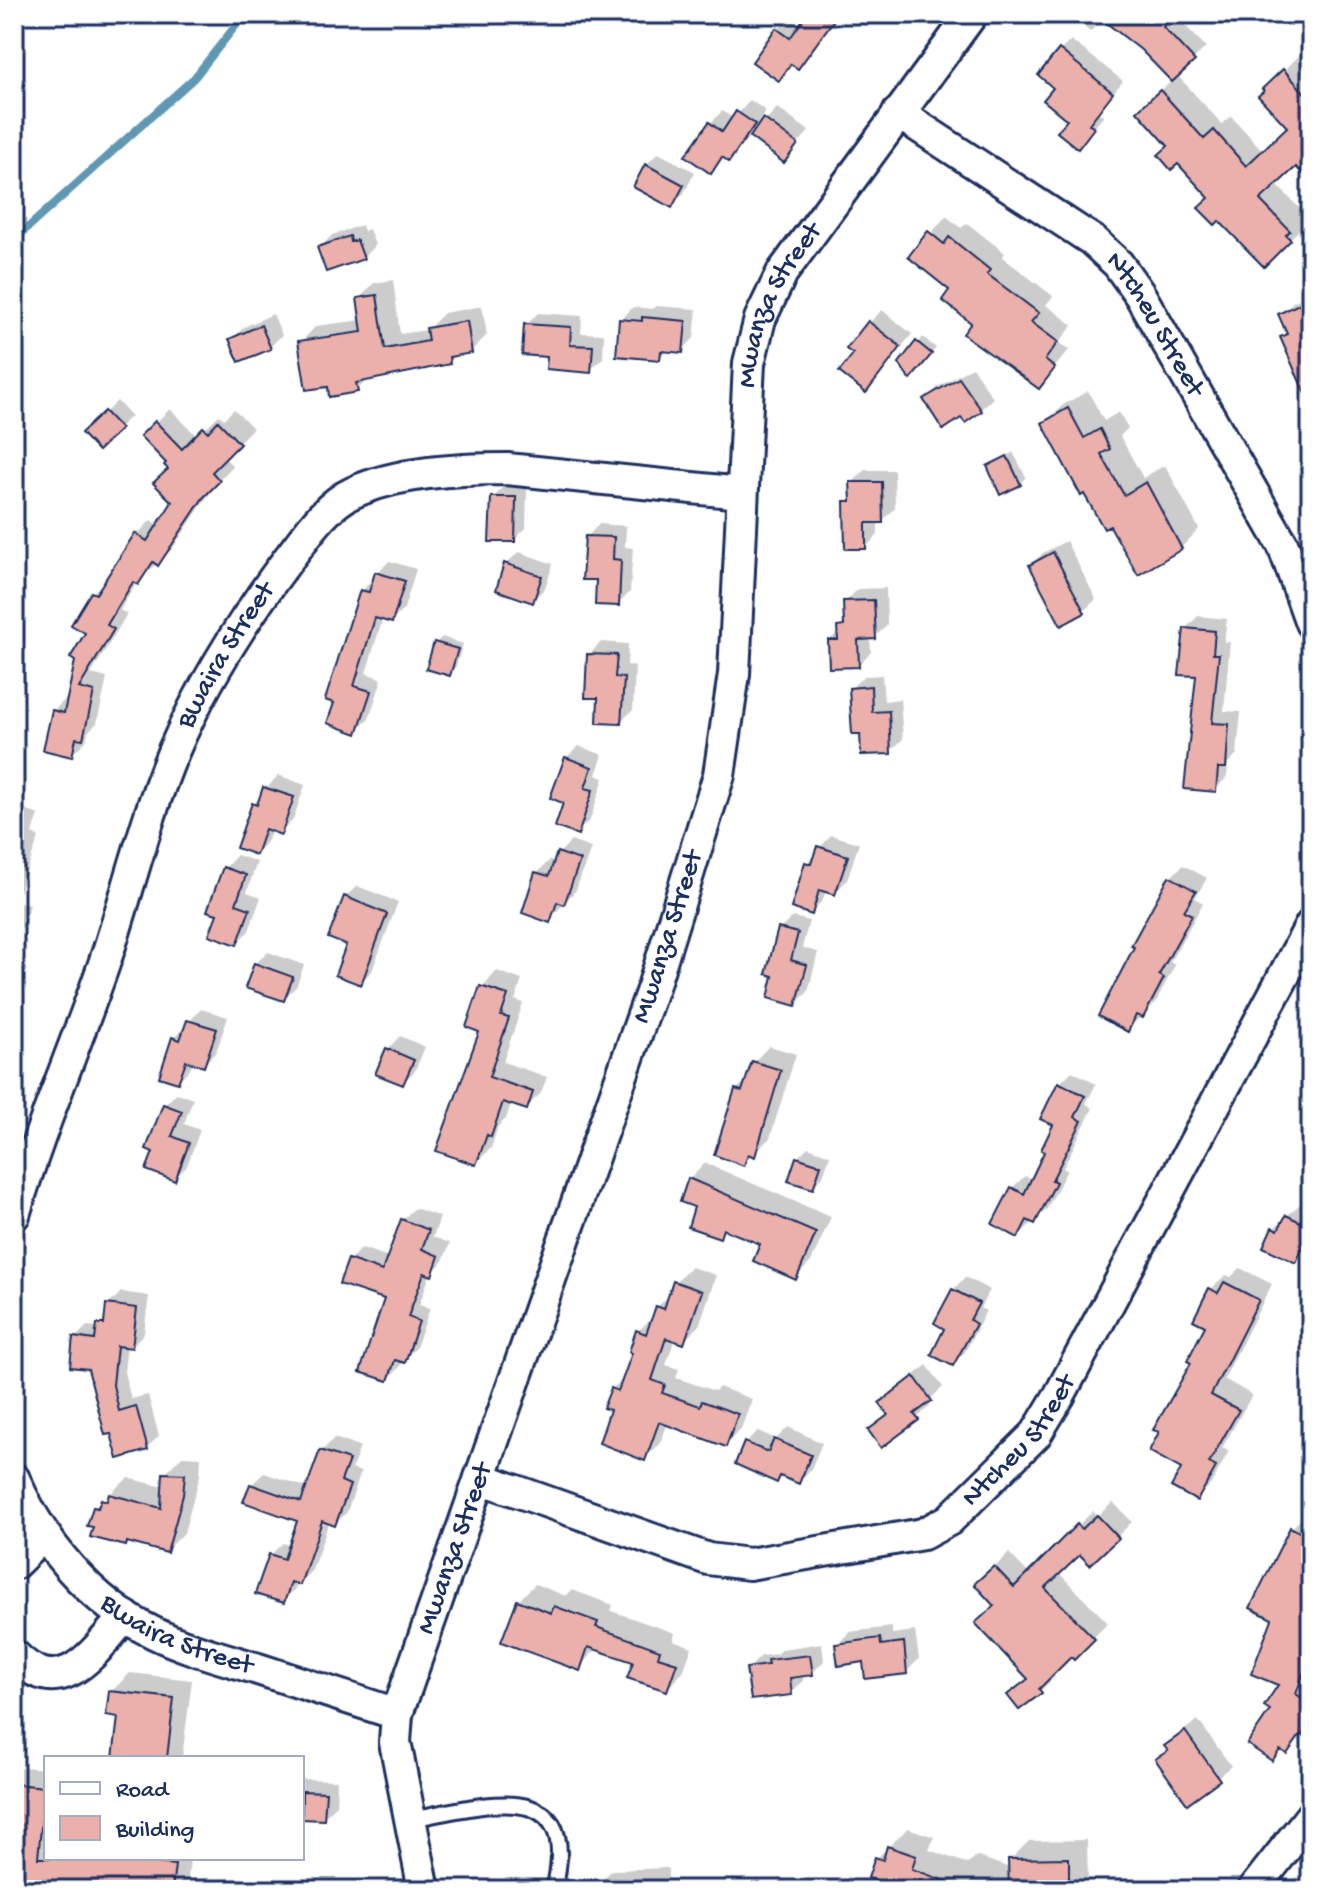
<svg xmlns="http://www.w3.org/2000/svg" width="1325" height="1904" viewBox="0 0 1325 1904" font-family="'Gochi Hand',sans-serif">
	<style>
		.shadow { fill: #0003 }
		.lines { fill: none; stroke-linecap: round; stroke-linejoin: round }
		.stream { stroke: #6198b3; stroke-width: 8 }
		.building { fill: #ebb0ac; stroke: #1b2f5e; stroke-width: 2 }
		.lane-casing { stroke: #1b2f5e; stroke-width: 20 }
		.street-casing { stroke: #1b2f5e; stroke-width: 36 }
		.lane { stroke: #fff; stroke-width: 14 }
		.street { stroke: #fff; stroke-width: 30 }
		.labels { text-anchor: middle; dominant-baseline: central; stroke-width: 6; stroke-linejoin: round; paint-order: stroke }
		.street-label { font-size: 28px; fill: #1b2f5e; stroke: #fff }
	</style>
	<rect width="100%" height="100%" fill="#fff"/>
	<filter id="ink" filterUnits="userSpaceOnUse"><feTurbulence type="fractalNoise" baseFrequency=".0125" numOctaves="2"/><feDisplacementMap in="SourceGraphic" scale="16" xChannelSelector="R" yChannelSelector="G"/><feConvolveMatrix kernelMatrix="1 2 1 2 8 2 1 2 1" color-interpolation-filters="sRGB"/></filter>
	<g filter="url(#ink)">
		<!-- shadow -->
		<g class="shadow">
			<path d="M811 14H828L835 19 810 54 798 67 793 63 779 78 778 29 790 17 801 26Z"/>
			<path d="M1069 14H1174L1206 47 1177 75 1222 124 1231 116 1263 151 1290 127 1265 89 1301 54 1311 66V165L1296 164 1275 183 1310 219 1264 265 1171 146 1156 95 1173 80 1143 48 1104 18 1090 32Z"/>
			<path d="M1071 40 1123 81 1098 112 1104 116 1078 146 1070 119 1056 88 1060 51Z"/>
			<path d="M750 100 766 111 753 130 756 132 777 108 809 131 784 160 750 135 729 159 725 156 711 172 710 124 722 111 734 119Z"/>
			<path d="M658 153 695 172 684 193 672 205 646 165Z"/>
			<path d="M946 216 961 228 967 223 1005 253 1002 257 1053 296 1046 305 1073 325 1059 343 1069 350 1039 386 974 323 952 290 911 257Z"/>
			<path d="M362 225 364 231 369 229 375 245 363 258 320 248 332 235Z"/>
			<path d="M393 280 400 334 427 330 444 313 482 306 487 335 471 351 458 353 449 362 369 378 357 390 329 385 301 342 316 326 362 320 359 299 374 283Z"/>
			<path d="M1311 294V372L1282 337 1288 331 1281 314 1293 302Z"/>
			<path d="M656 306 697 309 694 338 682 351 668 349 660 358 621 320 633 307 653 309Z"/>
			<path d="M882 310 912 334 866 390 856 354 869 323Z"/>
			<path d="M538 313 582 316 581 333 604 334 603 358 590 370 526 325Z"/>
			<path d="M273 314 282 335 270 347 232 339 244 327Z"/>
			<path d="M923 337 936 348 916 372 918 343Z"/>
			<path d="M972 367 993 398 980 410 925 399 938 387Z"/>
			<path d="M1088 391 1104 421 1119 412 1128 428 1120 436 1143 478 1165 465 1199 529 1181 548 1110 523 1044 423 1063 405Z"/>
			<path d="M117 401 131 416 98 448 84 433Z"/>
			<path d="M170 409 197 436 219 415 224 419 234 409 253 428 224 457 233 466 217 482 172 549 137 582 120 610 127 614 91 674 107 678 97 723 88 732 86 741 71 755 53 711 68 697 87 633 93 593 107 579 137 535 151 520 159 526 174 502 169 463 142 436Z"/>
			<path d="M1013 452 1026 477 1020 483 989 467Z"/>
			<path d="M865 470H894L895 508 882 521H878V535L866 547 846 502 853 496 852 483Z"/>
			<path d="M505 485 527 486 526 528 514 540 493 498Z"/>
			<path d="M599 524 626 526 625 547 633 548 630 592 618 604 598 579 587 537Z"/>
			<path d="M1066 541 1096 599 1084 611 1031 565 1043 553Z"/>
			<path d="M519 552 553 564 545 588 533 600 506 564Z"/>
			<path d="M389 561 416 569 404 609 392 621 383 618 366 673 382 679 369 719 356 731 336 701 362 591Z"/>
			<path d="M886 588 887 625 875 637 870 638 871 652 858 665 830 641 846 621 845 602 858 589Z"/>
			<path d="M1198 616 1227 619 1224 642H1230L1224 711 1241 712 1237 754 1228 763 1227 777 1215 790 1198 674 1185 629Z"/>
			<path d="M442 637 463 644 455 668 449 674 436 643Z"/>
			<path d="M601 642 628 644 627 665 635 666 633 710 620 722 600 696 589 655Z"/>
			<path d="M882 675 884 701 900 699 903 739 890 752 861 732 851 688 864 676Z"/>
			<path d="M579 746 603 755 596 775 604 778 590 820 577 832 566 802V758Z"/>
			<path d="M278 775 305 785 293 820 281 832 272 829 268 840 256 853 254 804Z"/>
			<path d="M14 806 39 815 32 834 39 837 16 901 30 905 14 949Z"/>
			<path d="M831 835 859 843 847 880 835 893 826 890 823 900 811 912 807 863Z"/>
			<path d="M571 841 591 848 576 890 549 920 537 873 550 860 556 862 559 853Z"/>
			<path d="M237 855 257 862 247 892 261 897 249 931 237 943 219 912 225 868Z"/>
			<path d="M1183 865 1207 878 1195 898 1203 903 1170 962 1175 965 1155 1004 1127 1029 1171 877Z"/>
			<path d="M357 886 398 902 372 971 360 983 348 944 345 897Z"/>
			<path d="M793 917 809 921 802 948 818 952 808 992 795 1004 780 929Z"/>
			<path d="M268 952 304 965 296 987 283 999 255 964Z"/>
			<path d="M497 971 522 980 515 1000 523 1003 503 1062 547 1077 541 1093 526 1108 511 1103 506 1119 498 1126 491 1148 476 1163 482 987Z"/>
			<path d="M201 1009 228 1017 216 1052 203 1065 193 1061 190 1069 178 1081 174 1038Z"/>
			<path d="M400 1036 425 1047 415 1071 402 1083 378 1073 388 1049Z"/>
			<path d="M769 1046 796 1054 770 1138 744 1163 736 1090 749 1078 754 1062Z"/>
			<path d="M1072 1071 1096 1084 1086 1104 1093 1108 1063 1168 1067 1170 1047 1209 1018 1236 1012 1188 1025 1176 1033 1180 1056 1124 1059 1084Z"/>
			<path d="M177 1093 193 1099 184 1124 200 1130 187 1166 175 1178 156 1150 164 1105Z"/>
			<path d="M808 1147 830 1155 823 1176 812 1187 797 1158Z"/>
			<path d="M705 1163 831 1217 811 1262 795 1278 763 1243 727 1229 719 1236 697 1206 690 1179Z"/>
			<path d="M1300 1204 1311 1209V1243L1296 1260 1274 1228Z"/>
			<path d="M415 1208 440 1217 433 1237 450 1243 443 1261 430 1275 419 1305 430 1308 416 1348 402 1360 400 1367 388 1379 386 1298 349 1260 362 1248 389 1257 402 1220Z"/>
			<path d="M691 1267 716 1275 699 1326 684 1341 675 1338 666 1365 679 1369 676 1378 715 1391 719 1387 752 1399 741 1429 726 1444 668 1423 660 1443 645 1458 613 1409 612 1389 626 1376 638 1331 654 1316 657 1307 671 1294 675 1282Z"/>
			<path d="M1240 1268 1272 1284 1224 1379 1252 1395 1222 1448 1229 1451 1211 1484 1196 1499 1183 1468 1194 1362 1207 1325 1211 1289 1226 1275 1231 1277Z"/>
			<path d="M965 1277 990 1290 980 1308 986 1311 965 1352 953 1364 947 1328 953 1290Z"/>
			<path d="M121 1292 149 1296 144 1333 132 1346 127 1345 124 1372 131 1399 148 1395 159 1436 146 1449 119 1456 89 1368 75 1338 87 1326 99 1327 107 1317 108 1305Z"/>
			<path d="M927 1365 943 1387 927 1402 930 1406 917 1418 871 1430 889 1413 881 1403Z"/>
			<path d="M788 1427 822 1443 811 1469 799 1482 782 1475 777 1480 746 1443 758 1431 776 1439Z"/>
			<path d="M334 1438 360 1447 352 1469 361 1472 347 1512 335 1524 329 1522 312 1570 300 1583 298 1582 295 1589 283 1601 270 1555 283 1543 291 1546 300 1520 251 1485 264 1473 308 1488 322 1451Z"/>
			<path d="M182 1456 201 1457 200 1475 184 1533 166 1551 129 1540 125 1544 94 1508 128 1478 164 1487V1474Z"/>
			<path d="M1113 1502 1132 1522 1090 1563 1080 1552 1058 1572 1108 1623 1074 1657 1071 1654 1052 1673 1055 1677 1040 1691 1010 1695 1029 1677 997 1605 977 1585 1009 1553 1029 1574 1093 1511 1098 1516Z"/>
			<path d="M1307 1513 1311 1515V1731L1304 1733 1287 1752 1282 1749 1272 1758 1273 1710 1281 1684 1275 1618 1292 1528Z"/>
			<path d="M535 1584 566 1596 572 1590 613 1605 611 1611 675 1633 673 1640 692 1647 683 1672 667 1689 635 1661 597 1648 579 1668 518 1601Z"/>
			<path d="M892 1627V1634L915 1631 919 1659 906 1672 865 1660 837 1645 849 1632Z"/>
			<path d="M822 1643 824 1661 812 1673 803 1674V1681L791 1693 748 1669 761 1656 776 1654 782 1649Z"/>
			<path d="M130 1673 192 1680 182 1758H115L121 1715 111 1692Z"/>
			<path d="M1198 1720 1231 1766 1188 1801 1158 1760 1179 1734Z"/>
			<path d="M22 1767 46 1769V1858H190L187 1890H14V1774Z"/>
			<path d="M302 1779 337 1780 336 1806 323 1818 302 1817Z"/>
			<path d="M908 1828 934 1837 929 1850 968 1864 976 1856 1010 1868V1860L1029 1841 1087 1840 1088 1885 1083 1890H867L877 1858Z"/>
			<path d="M668 1868V1890H593L612 1870Z"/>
		</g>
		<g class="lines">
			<!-- stream -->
			<path class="stream" d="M14 240 194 78 245 14"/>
		</g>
		<!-- building -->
		<g class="building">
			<path d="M807 14H838L798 69 791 64 779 81 752 62 776 28 790 38Z"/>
			<path d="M1095 14H1173L1163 27 1195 61 1172 82 1141 50Z"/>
			<path d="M1059 49 1113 93 1089 124 1094 128 1078 149 1057 132 1067 120 1043 100 1053 88 1038 75Z"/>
			<path d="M1283 69 1311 100V182L1296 167 1260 200 1290 231 1286 235 1291 240 1264 267 1219 221 1215 225 1198 208 1209 198 1178 164 1171 170 1158 155 1168 146 1137 111 1160 90 1204 139 1214 130 1246 166 1287 127 1258 96 1264 91 1262 89Z"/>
			<path d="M736 111 755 124 729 162 722 157 711 174 685 156 709 122 722 132Z"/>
			<path d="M763 118 798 144 784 163 750 137Z"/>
			<path d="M645 164 684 185 672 208 633 187Z"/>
			<path d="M928 231 944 244 949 237 990 270 987 274 1039 313 1031 322 1058 342 1045 360 1055 368 1039 389 963 334 971 323 942 300 949 290 908 257Z"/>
			<path d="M350 236 351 242 357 240 364 259 326 272 317 247Z"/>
			<path d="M377 295 385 349 428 341 426 328 467 321 472 353 449 357 450 364 356 383 358 392 329 397 328 387 306 390 298 341 362 332 357 298Z"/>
			<path d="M1305 301 1311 314V407L1280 337 1287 334 1278 314Z"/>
			<path d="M642 317 686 321 683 353 661 351 660 360 616 356 619 319 642 321Z"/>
			<path d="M868 321 901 347 866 393 839 372 853 354 846 349Z"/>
			<path d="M524 324 571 327 570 345 593 346 591 373 546 369 547 357 522 355Z"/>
			<path d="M261 325 271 349 239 362 229 339Z"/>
			<path d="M916 341 932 354 910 380 899 363Z"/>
			<path d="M959 378 982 411 965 423 961 418 943 430 923 399Z"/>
			<path d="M1068 408 1084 438 1100 429 1110 449 1101 454 1124 495 1146 482 1182 549 1138 575 1110 526 1104 529 1084 494 1081 496 1042 423Z"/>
			<path d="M104 411 121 429 98 451 81 433Z"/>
			<path d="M155 421 182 449 203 427 208 432 218 421 240 444 212 472 220 481 203 498 158 566 153 562 138 585 133 582 107 625 114 629 79 688 94 692 83 739 76 738 72 757 43 750 52 710 64 713 75 661 70 658 85 633 71 625 91 592 96 594 135 533 147 541 172 502 153 483 168 469 164 465 166 463 140 436Z"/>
			<path d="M1007 456 1021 485 1000 495 987 466Z"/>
			<path d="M850 482H882L883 523H866V549H845L844 501H851Z"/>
			<path d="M491 497H516L515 542H489Z"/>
			<path d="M585 536 614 537 613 559 621 560 619 606 595 605 596 580H582Z"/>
			<path d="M1053 552 1085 613 1061 626 1029 565Z"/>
			<path d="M504 563 542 576 533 603 496 590Z"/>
			<path d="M375 572 405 581 392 623 375 618 354 686 371 691 357 734 327 723 334 703 325 700 360 590 369 592Z"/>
			<path d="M874 600 876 639 858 640 859 667 829 668 828 640H838L837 627 844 626 843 601Z"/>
			<path d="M1184 628 1215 631 1213 654H1219L1212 723 1229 724 1226 768H1218L1216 792 1184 789 1196 676 1179 675Z"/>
			<path d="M434 642 458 649 450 676 426 669Z"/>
			<path d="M587 654 617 655 615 677 624 678 621 724 597 723 598 698H585Z"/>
			<path d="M871 686 872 712 889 711 891 754 861 755 860 734H852L849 688Z"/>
			<path d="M565 757 592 767 585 788 593 790 578 835 555 827 563 803 550 798Z"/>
			<path d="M263 787 294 797 281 835 265 829 256 855 236 848 252 803 257 805Z"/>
			<path d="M817 846 848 856 835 895 819 890 812 915 791 908 805 862 811 864Z"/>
			<path d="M557 852 580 860 564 905 557 902 550 923 522 913 535 872 549 876Z"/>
			<path d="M223 867 246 875 236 904 250 909 237 945 209 935 217 914 207 911Z"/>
			<path d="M1169 876 1196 891 1184 911 1192 915 1159 975 1164 978 1143 1018 1136 1015 1128 1032 1098 1016 1134 947 1131 946Z"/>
			<path d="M344 896 387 914 361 985 335 975 346 945 328 938Z"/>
			<path d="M778 928 798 933 791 960 807 965 796 1006 768 998 773 976 766 974Z"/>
			<path d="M254 963 293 977 284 1001 245 988Z"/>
			<path d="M480 986 508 995 501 1016 509 1018 489 1077 533 1092 527 1110 503 1102 491 1137 487 1135 476 1165 436 1151 479 1032 466 1027Z"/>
			<path d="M187 1020 217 1029 204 1067 186 1061 178 1083 159 1077 172 1037 180 1040Z"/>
			<path d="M386 1048 414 1060 403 1085 375 1074Z"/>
			<path d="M752 1061 781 1070 755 1157 748 1154 744 1166 714 1155 735 1089 742 1091Z"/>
			<path d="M1058 1082 1085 1096 1075 1117 1082 1121 1052 1180 1056 1182 1035 1224 1027 1220 1018 1238 992 1224 1011 1187 1024 1194 1044 1152 1041 1150 1053 1125 1040 1119Z"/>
			<path d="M163 1104 182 1111 172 1136 189 1143 175 1181 146 1170 153 1152 146 1149Z"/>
			<path d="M796 1157 821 1165 813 1189 788 1181Z"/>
			<path d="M688 1178 816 1233 796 1280 753 1261 760 1244 723 1229 720 1238 688 1227 694 1207 680 1202Z"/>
			<path d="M1286 1215 1311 1227 1296 1263 1263 1247 1272 1227 1278 1230Z"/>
			<path d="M401 1219 429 1230 422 1249 439 1256 432 1276 424 1273 408 1317 419 1321 405 1363 395 1360 388 1381 360 1372 384 1299 339 1284 348 1259 382 1271Z"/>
			<path d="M673 1281 702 1291 684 1344 666 1338 652 1380 665 1385 662 1393 700 1406 702 1401 738 1414 726 1447 659 1422 645 1461 599 1443 610 1410 603 1408 611 1388 618 1391 632 1353 629 1352 636 1330 646 1334 656 1306 664 1309Z"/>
			<path d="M1224 1282 1259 1300 1211 1395 1239 1410 1209 1463 1216 1467 1197 1501 1171 1487 1181 1469 1149 1451 1159 1432 1153 1430 1191 1363 1187 1361 1205 1326 1193 1320 1209 1288 1218 1293Z"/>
			<path d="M952 1289 979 1303 970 1320 976 1324 953 1366 931 1355 944 1329 934 1323Z"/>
			<path d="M106 1304 137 1308 132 1348 117 1346 113 1385 119 1411 136 1406 148 1450 118 1459 111 1434 105 1435 88 1369 70 1367 73 1337 95 1340 97 1324H104Z"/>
			<path d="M914 1376 932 1401 914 1414 919 1420 881 1448 868 1430 888 1415 879 1403Z"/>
			<path d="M774 1439 811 1455 799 1484 780 1476 777 1483 735 1464 744 1442 768 1452Z"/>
			<path d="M320 1450 349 1460 341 1481 350 1485 335 1526 322 1521 300 1585 291 1582 284 1603 255 1594 269 1554 284 1559 297 1521 243 1502 250 1484 301 1502Z"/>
			<path d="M163 1473 185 1474 183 1495 167 1553 127 1542 126 1546 90 1537 93 1527 87 1526 93 1507 98 1508 101 1499 107 1501 109 1494 161 1508Z"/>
			<path d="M1097 1515 1119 1538 1090 1565 1080 1555 1045 1588 1095 1639 1074 1660 1071 1657 1039 1689 1042 1693 1019 1710 1007 1695 1028 1679 975 1623 994 1606 974 1584 994 1566 1014 1587 1077 1524 1082 1529Z"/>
			<path d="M1290 1527 1311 1538V1652L1296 1694 1311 1704V1741L1301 1734 1287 1754 1280 1750 1272 1761 1247 1744 1270 1710 1264 1706 1278 1685 1251 1674 1272 1619 1250 1608Z"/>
			<path d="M517 1600 551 1613 554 1606 598 1622 596 1627 660 1650 658 1657 677 1663 667 1691 627 1678 633 1662 588 1647 580 1671 501 1642Z"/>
			<path d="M880 1638 881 1645 904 1642 907 1674 865 1679 863 1662 838 1666 835 1644Z"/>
			<path d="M810 1655 813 1675 790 1678 792 1695 751 1700 746 1668 768 1665 767 1660Z"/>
			<path d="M109 1691 174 1698 167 1758H113L118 1717 106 1715Z"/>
			<path d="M1185 1731 1220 1780 1187 1804 1155 1759 1168 1751 1164 1746Z"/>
			<path d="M14 1784 45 1787 38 1858H104L175 1865 172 1890H14Z"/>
			<path d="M302 1791 326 1792 324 1820 302 1819Z"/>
			<path d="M887 1846 916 1856 912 1869 962 1887 961 1890H872L876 1880 868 1878 875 1857 883 1860Z"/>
			<path d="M1069 1858V1890H1009L1008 1859Z"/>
		</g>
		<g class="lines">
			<!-- lane casing -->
			<g class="lane-casing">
				<path id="lane" d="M410 1819C480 1807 583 1771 554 1890"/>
			</g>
			<!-- street casing -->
			<g class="street-casing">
				<g id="street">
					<path id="s1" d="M898 113 1092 240 1118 264 1140 295 1283 545 1311 623"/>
					<path id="s2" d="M14 1215C39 1130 75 1048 104 964 128 893 145 819 174 750 203 683 245 617 289 558 306 536 326 505 352 493 397 472 457 469 507 469L741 493"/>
					<path id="s3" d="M480 1478 708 1559 749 1564 923 1534 949 1520 1036 1434 1059 1396 1311 925"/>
					<path id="s4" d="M14 1479C41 1542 91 1603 154 1633 187 1649 223 1658 258 1669 304 1684 350 1699 397 1714"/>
					<path d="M14 1564 43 1536"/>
					<path d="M14 1655C62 1704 94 1652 125 1616"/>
					<path id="s5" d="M424 1890 395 1742 397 1714 654 984 719 775 734 674 749 363 760 319 782 273 972 14"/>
					<path d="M1253 1890 1311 1816"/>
				</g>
			</g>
			<!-- lane -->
			<use href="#lane" class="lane"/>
			<!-- street -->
			<use href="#street" class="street"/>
		</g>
	</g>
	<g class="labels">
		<!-- street labels -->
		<g class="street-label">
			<text stroke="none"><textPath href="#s5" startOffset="1650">Mwanza Street</textPath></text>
			<text stroke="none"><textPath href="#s1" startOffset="338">Ntcheu Street</textPath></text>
			<text stroke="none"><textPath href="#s2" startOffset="600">Bwaira Street</textPath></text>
			<text stroke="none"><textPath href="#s5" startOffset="1002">Mwanza Street</textPath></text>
			<text stroke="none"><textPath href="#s3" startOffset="596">Ntcheu Street</textPath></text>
			<text stroke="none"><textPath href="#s5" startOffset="354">Mwanza Street</textPath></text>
			<text stroke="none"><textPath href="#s4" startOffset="234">Bwaira Street</textPath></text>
		</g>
	</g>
	<!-- margin -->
	<rect width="1325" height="1904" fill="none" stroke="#fff" stroke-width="48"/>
	<rect x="24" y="24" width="1277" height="1856" fill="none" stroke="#1b2f5e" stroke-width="3" filter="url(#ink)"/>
	<!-- legend -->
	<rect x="44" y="1756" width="260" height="104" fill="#ffffff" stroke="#a4acbf" stroke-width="2"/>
	<rect x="60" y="1782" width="40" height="12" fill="#ffffff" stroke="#a4acbf" stroke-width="2"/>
	<text x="116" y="1796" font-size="24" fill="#1b2f5e">Road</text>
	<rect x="60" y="1816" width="40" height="24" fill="#ebb0ac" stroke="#a4acbf" stroke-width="2"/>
	<text x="116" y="1836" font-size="24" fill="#1b2f5e">Building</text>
</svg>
